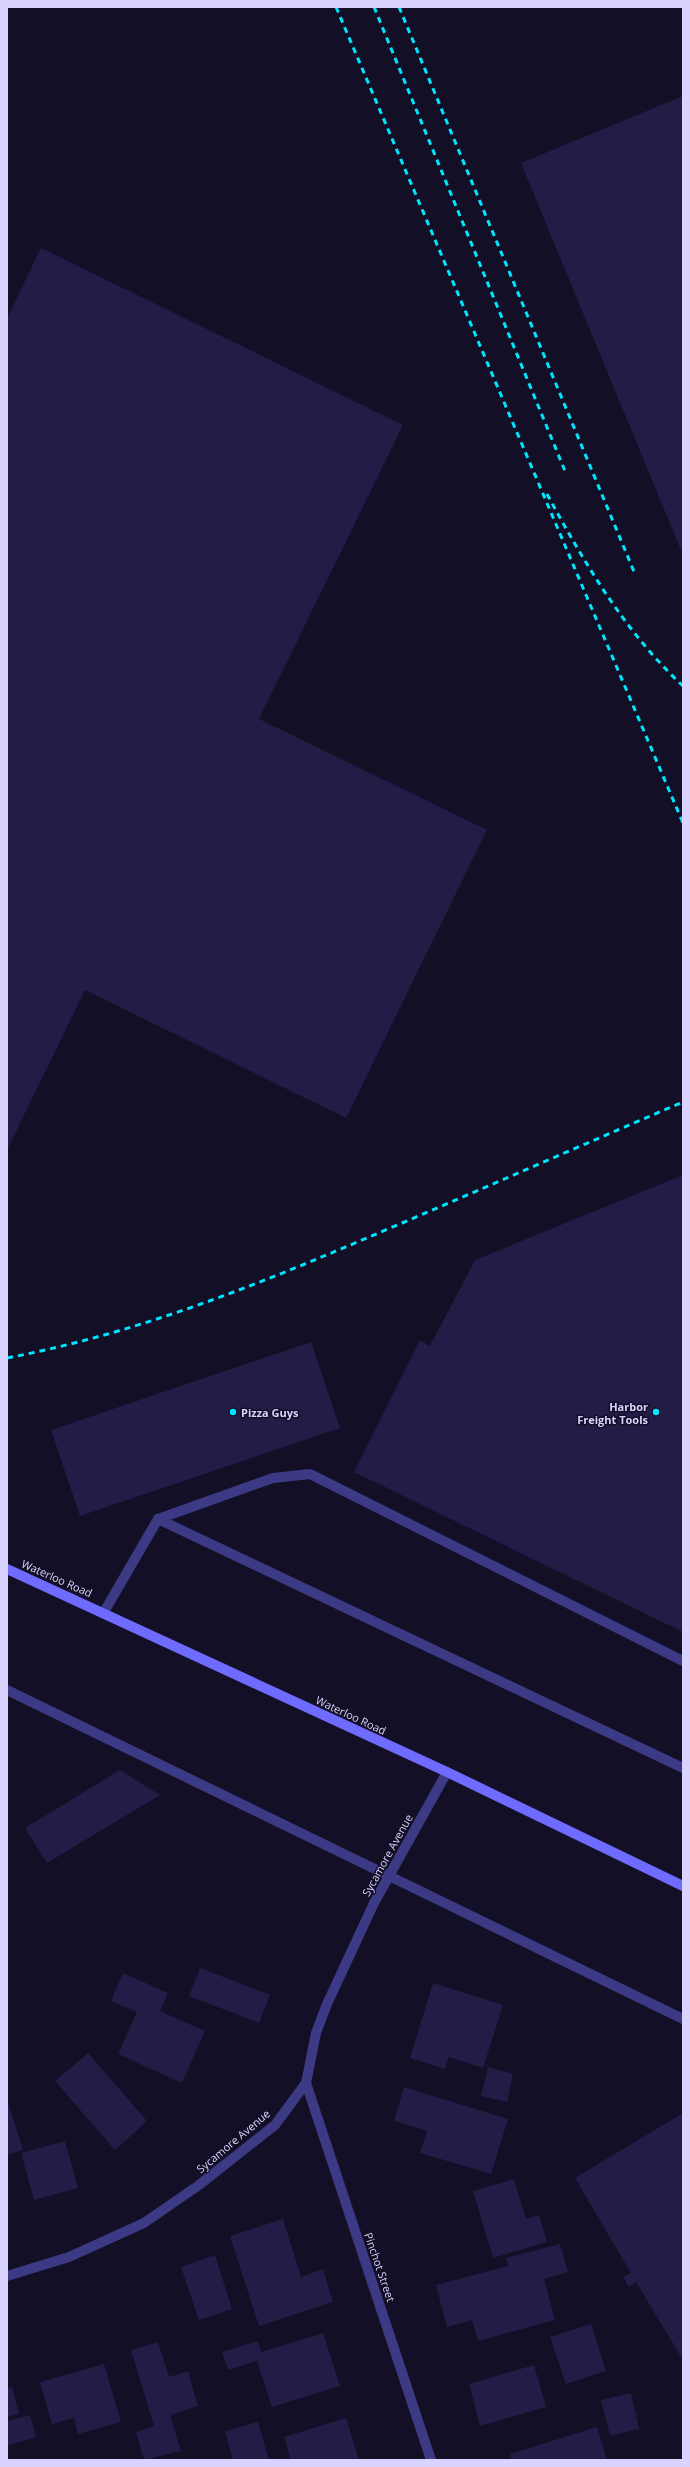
<svg xmlns="http://www.w3.org/2000/svg" width="690" height="2467" viewBox="0 0 690 2467" font-family="'Open Sans',sans-serif">
	<style>
		.building { fill: #241b47 }
		.lines { fill: none; stroke-linecap: round; stroke-linejoin: round }
		.service { stroke: #3d3a85; stroke-width: 10 }
		.minor { stroke: #3d3a85; stroke-width: 10 }
		.secondary { stroke: #6f6bff; stroke-width: 10 }
		.rail { stroke: #00e5ff; stroke-width: 3; stroke-dasharray: 6 5; stroke-linecap: butt }
		.poi-dot { fill: #00e5ff; stroke: #130f26; stroke-width: 1.5 }
		.labels { text-anchor: middle; dominant-baseline: central; stroke-width: 3; stroke-linejoin: round; paint-order: stroke }
		.poi-label { font-size: 11px; font-weight: bold; fill: #d9d4ff; stroke: #130f26; text-anchor: end }
		.street-label { font-size: 11px; fill: #d9d4ff; stroke: #130f26 }
	</style>
	<rect width="100%" height="100%" fill="#130f26"/>
	<!-- building -->
	<g class="building">
		<path d="M683 96V555L521 163Z"/>
		<path d="M41 248 403 425 259 719 487 830 346 1118 85 990 7 1150V318Z"/>
		<path d="M683 1175V1632L354 1472 420 1340 430 1346 475 1260Z"/>
		<path d="M311 1342 340 1428 80 1516 51 1430Z"/>
		<path d="M120 1770 160 1795 47 1863 25 1828Z"/>
		<path d="M200 1968 270 1995 259 2023 189 1996Z"/>
		<path d="M123 1973 168 1993 160 2011 205 2031 182 2083 118 2054 137 2012 111 2001Z"/>
		<path d="M433 1983 503 2005 483 2068 449 2057 445 2069 410 2058Z"/>
		<path d="M88 2053 147 2121 115 2150 55 2081Z"/>
		<path d="M488 2067 513 2074 507 2102 481 2096Z"/>
		<path d="M404 2087 508 2119 491 2174 420 2153 427 2131 394 2121Z"/>
		<path d="M7 2099 23 2150 7 2155Z"/>
		<path d="M683 2113V2360L636 2282 629 2287 623 2277 631 2273 575 2178Z"/>
		<path d="M65 2141 78 2188 34 2200 21 2153Z"/>
		<path d="M514 2179 526 2219 539 2215 547 2242 493 2258 473 2191Z"/>
		<path d="M283 2219 301 2277 323 2269 333 2302 259 2326 230 2236Z"/>
		<path d="M560 2244 568 2272 544 2279 555 2320 478 2341 472 2320 447 2327 436 2285 508 2266 506 2258Z"/>
		<path d="M215 2255 232 2309 199 2320 181 2267Z"/>
		<path d="M591 2324 606 2371 566 2384 550 2337Z"/>
		<path d="M323 2333 340 2386 272 2407 257 2361 228 2370 222 2352 258 2341 261 2352Z"/>
		<path d="M158 2342 169 2377 188 2371 198 2406 170 2415 181 2451 144 2460 136 2432 154 2426 131 2350Z"/>
		<path d="M104 2364 121 2422 78 2434 74 2418 52 2424 40 2382Z"/>
		<path d="M534 2365 546 2407 480 2426 469 2384Z"/>
		<path d="M12 2387 19 2414 7 2417V2388Z"/>
		<path d="M631 2393 639 2429 610 2436 601 2400Z"/>
		<path d="M30 2415 36 2437 7 2446V2421Z"/>
		<path d="M346 2418 359 2460H291L284 2437Z"/>
		<path d="M258 2422 269 2460H233L225 2431Z"/>
		<path d="M597 2427 607 2460H512L510 2454Z"/>
	</g>
	<g class="lines">
		<!-- service -->
		<g class="service">
			<path d="M158 1519 273 1478 310 1474 683 1661"/>
			<path d="M104 1612 158 1519 683 1768"/>
			<path d="M7 1690 683 2019"/>
		</g>
		<!-- minor -->
		<g class="minor">
			<path d="M306 2083 431 2460"/>
			<path d="M7 2276 69 2257 144 2223 199 2185 275 2125 306 2083 316 2033 327 2004 374 1903 447 1772"/>
		</g>
		<!-- secondary -->
		<path class="secondary" d="M7 1569 447 1772 683 1886"/>
		<!-- rail -->
		<g class="rail">
			<path d="M336 7 683 823"/>
			<path d="M374 7 565 471"/>
			<path d="M399 7 635 574"/>
			<path d="M547 494C585 564 625 632 683 686"/>
			<path d="M7 1358C148 1331 271 1279 402 1223 496 1183 589 1142 683 1102"/>
		</g>
	</g>
	<!-- markers -->
	<g class="poi-dot">
		<circle cx="233" cy="1412" r="4"/>
		<circle cx="656" cy="1412" r="4"/>
	</g>
	<g class="labels">
		<!-- poi labels -->
		<g class="poi-label">
			<text x="648" y="1406">Harbor<tspan x="648" dy="13">Freight Tools</tspan></text>
			<text x="241" y="1412" text-anchor="start">Pizza Guys</text>
		</g>
		<!-- street labels -->
		<g class="street-label">
			<text transform="translate(57 1578) rotate(24)">Waterloo Road</text>
			<text transform="translate(351 1715) rotate(25)">Waterloo Road</text>
			<text transform="translate(387 1855) rotate(-61)">Sycamore Avenue</text>
			<text transform="translate(233 2141) rotate(-40)">Sycamore Avenue</text>
			<text transform="translate(380 2267) rotate(71)">Pinchot Street</text>
		</g>
	</g>
	<!-- border -->
	<rect width="690" height="2467" fill="none" stroke="#d9d4ff" stroke-width="16"/>
</svg>
